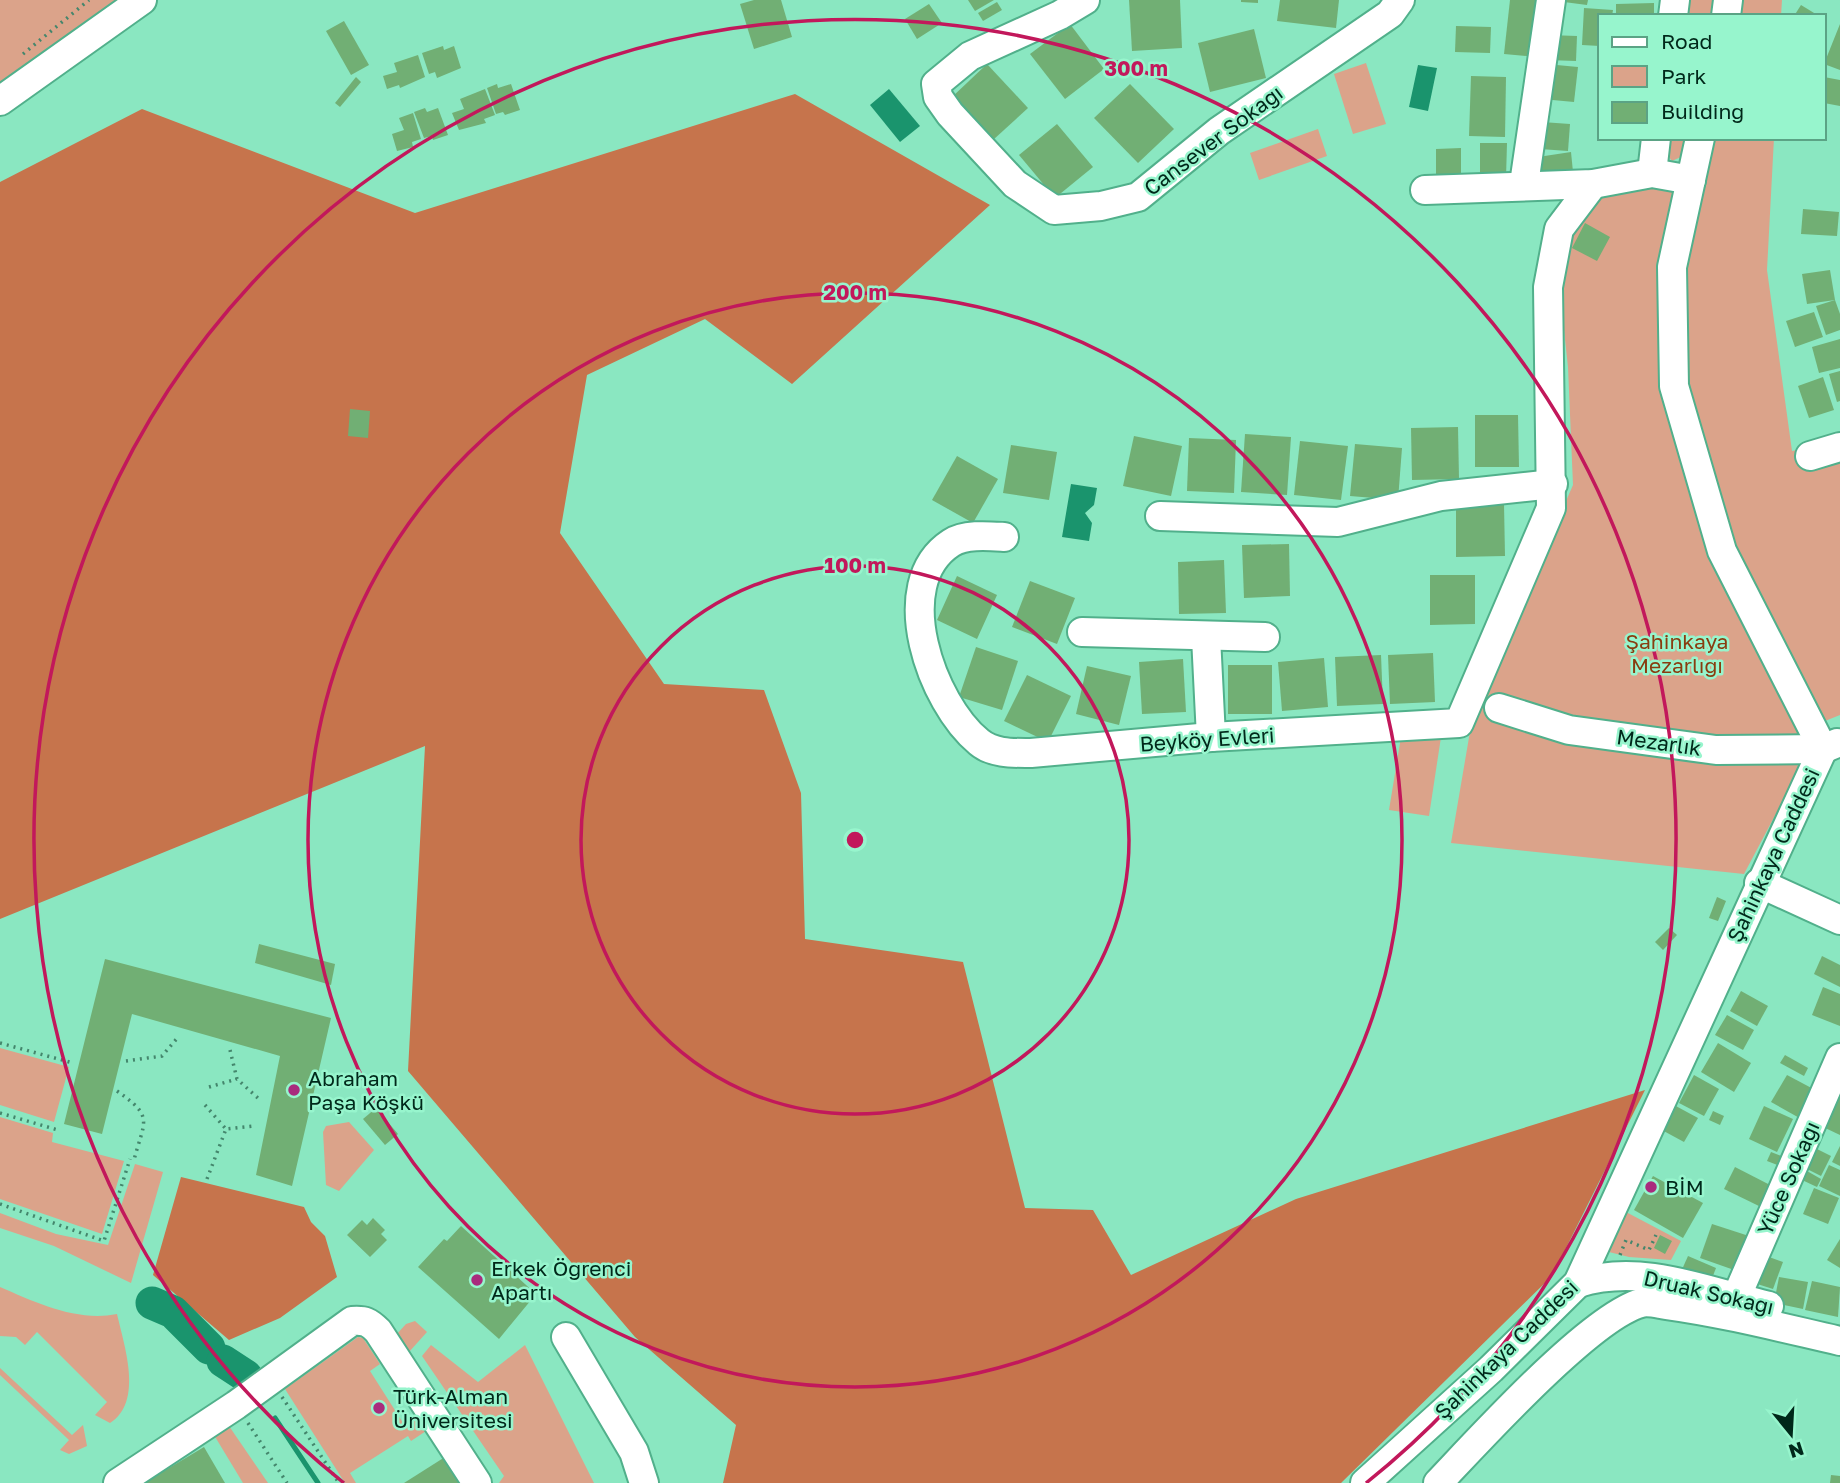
<svg xmlns="http://www.w3.org/2000/svg" width="1840" height="1483" viewBox="0 0 1840 1483" font-family="'Golos Text',sans-serif">
	<style>
		.green { fill: #dba38a }
		.forest { fill: #c6744c }
		.water { fill: #1a946d }
		.lines { fill: none; stroke-linecap: round; stroke-linejoin: round }
		.stream { stroke: #1a946d; stroke-width: 5 }
		.river { stroke: #1a946d; stroke-width: 33 }
		.building { fill: #71af74 }
		.minor-casing { stroke: #51b08b; stroke-width: 32 }
		.path { stroke: #44866c; stroke-width: 3.5; stroke-dasharray: 2 5; stroke-linecap: butt }
		.minor { stroke: #fff; stroke-width: 28 }
		.ring { fill: none; stroke: #c2185b; stroke-width: 3.5 }
		.poi-dot { fill: #a92b7d; stroke: #97f5cd; stroke-width: 2.5 }
		.labels { text-anchor: middle; dominant-baseline: central; stroke-width: 5; stroke-linejoin: round; paint-order: stroke }
		.street-label { font-size: 21px; fill: #00281a; stroke: #97f5cd }
		.park-label { font-size: 21px; fill: #893c10; stroke: #97f5cd }
		.poi-label { font-size: 21px; fill: #00281a; stroke: #97f5cd; text-anchor: start }
		.centre { fill: #c2185b; stroke: #97f5cd; stroke-width: 3.5 }
		.ring-label { font-size: 21px; text-anchor: middle; font-weight: bold; fill: #c2185b; stroke: #97f5cd; stroke-width: 5; stroke-linejoin: round; paint-order: stroke }
	</style>
	<rect width="100%" height="100%" fill="#8ae7c1"/>
	<!-- green -->
	<g class="green">
		<path d="M0 0H119L0 86Z"/>
		<path d="M1682 0H1716L1714 16H1678Z"/>
		<path d="M1741 0H1782L1781 16H1739Z"/>
		<path d="M1366 63 1386 124 1353 134 1334 74Z"/>
		<path d="M1318 129 1327 156 1259 180 1250 153Z"/>
		<path d="M1665 138H1687L1683 156 1672 161 1665 152Z"/>
		<path d="M1714 138H1774L1767 270 1792 451 1840 442V715L1825 721 1744 874 1451 843 1473 714 1573 485 1568 367 1559 284 1564 232 1606 188 1653 183 1698 202Z"/>
		<path d="M1402 731 1441 737 1429 816 1389 810Z"/>
		<path d="M0 1048 69 1067 54 1122 0 1105Z"/>
		<path d="M0 1117 53 1133 52 1142 124 1161 102 1234 0 1199Z"/>
		<path d="M349 1122 374 1150 339 1191 326 1185 323 1132 326 1126Z"/>
		<path d="M135 1164 163 1172 131 1283 54 1246 0 1228V1213L56 1234 108 1245Z"/>
		<path d="M1626 1212 1681 1241 1671 1260 1629 1257 1605 1251Z"/>
		<path d="M0 1287C37 1303 77 1322 117 1314 124 1345 144 1402 110 1423L95 1415 107 1402 37 1332 25 1345 16 1337 0 1336Z"/>
		<path d="M415 1321 427 1332 409 1352 403 1351 396 1335 406 1324Z"/>
		<path d="M358 1337 363 1338 380 1364 370 1371 405 1426 417 1418 426 1431 411 1441 408 1436 350 1473 356 1483H345L285 1389Z"/>
		<path d="M431 1345 478 1382 525 1345 594 1483H499L504 1476 422 1356Z"/>
		<path d="M0 1368 72 1435 83 1425 87 1446 69 1454 60 1450 69 1440 0 1375Z"/>
		<path d="M229 1426 268 1483H243L214 1435Z"/>
	</g>
	<!-- forest -->
	<g class="forest">
		<path d="M795 94 990 205 792 384 705 319 587 375 560 533 664 684 764 690 801 793 805 939 963 962 1025 1208 1093 1210 1131 1275 1296 1199 1645 1090 1552 1276 1341 1483H723L736 1425 635 1337 408 1071 425 746 0 919V182L142 109 415 213Z"/>
		<path d="M181 1177 304 1207 311 1222 325 1236 337 1277 280 1318 229 1340 153 1275Z"/>
	</g>
	<!-- water -->
	<g class="water">
		<path d="M1418 65 1437 68 1428 111 1409 107Z"/>
		<path d="M889 89 920 126 900 142 870 105Z"/>
		<path d="M1071 484 1097 488 1094 505 1085 513 1092 523 1089 541 1062 537Z"/>
	</g>
	<g class="lines">
		<!-- stream -->
		<path class="stream" d="M275 1418 318 1483"/>
		<!-- river -->
		<g class="river">
			<path d="M152 1303 173 1312 209 1348"/>
			<path d="M223 1361 246 1376"/>
		</g>
	</g>
	<!-- building -->
	<g class="building">
		<path d="M754 0H781L792 37 754 49 740 4Z"/>
		<path d="M968 0H994L975 11Z"/>
		<path d="M1129 0H1180L1182 48 1132 51Z"/>
		<path d="M1241 0H1258V3L1241 2Z"/>
		<path d="M1280 0H1339L1336 28 1277 21Z"/>
		<path d="M1510 0H1544L1537 57 1504 54Z"/>
		<path d="M1564 0H1588L1587 5 1564 2Z"/>
		<path d="M997 2 1002 10 983 21 978 13Z"/>
		<path d="M1654 3V16H1616V4Z"/>
		<path d="M929 4 942 23 917 39 905 19Z"/>
		<path d="M1801 5 1819 16H1794Z"/>
		<path d="M1584 8 1613 10 1612 16H1600V46L1582 45Z"/>
		<path d="M344 21 369 65 351 75 326 31Z"/>
		<path d="M1070 24 1104 69 1065 99 1030 54Z"/>
		<path d="M1840 24V70L1824 64Z"/>
		<path d="M1456 26 1491 27 1490 53 1455 52Z"/>
		<path d="M1254 29 1266 78 1210 92 1198 43Z"/>
		<path d="M1549 35 1577 36 1576 61 1547 60Z"/>
		<path d="M443 46 444 50 454 46 461 68 437 78 435 72 429 74 422 53Z"/>
		<path d="M418 55 425 77 400 88 399 85 387 89 383 76 397 72 394 63Z"/>
		<path d="M987 64 1028 108 993 140 952 97Z"/>
		<path d="M1546 64 1578 67 1574 102 1542 99Z"/>
		<path d="M1471 76 1506 77 1505 137 1469 136Z"/>
		<path d="M356 77 361 82 340 107 335 103Z"/>
		<path d="M1824 77 1840 80V106L1824 103Z"/>
		<path d="M497 84 498 88 511 84 520 110 505 115 503 112 496 114 487 88Z"/>
		<path d="M1130 84 1174 129 1138 163 1094 118Z"/>
		<path d="M485 89 495 115 484 119 486 123 459 130 452 113 464 109 460 99Z"/>
		<path d="M425 108 427 112 438 108 448 135 433 140 432 136 424 138 414 112Z"/>
		<path d="M413 113 421 139 412 142 413 147 397 151 392 134 404 130 399 118Z"/>
		<path d="M1542 122 1570 124 1568 151 1540 149Z"/>
		<path d="M1057 124 1093 167 1055 198 1019 155Z"/>
		<path d="M1480 143H1507L1506 178 1480 177Z"/>
		<path d="M1461 148V180H1436V149Z"/>
		<path d="M1571 152 1573 172 1540 177 1538 157Z"/>
		<path d="M1803 209 1839 212 1837 236 1801 234Z"/>
		<path d="M1585 223 1610 237 1597 261 1572 248Z"/>
		<path d="M1830 270 1835 300 1807 304 1802 274Z"/>
		<path d="M1835 300 1840 314V330L1826 335 1816 306Z"/>
		<path d="M1814 312 1823 337 1795 347 1786 321Z"/>
		<path d="M1840 339V368L1819 373 1812 347Z"/>
		<path d="M1840 371V401L1837 402 1829 374Z"/>
		<path d="M1823 377 1834 410 1809 418 1798 386Z"/>
		<path d="M350 409 370 411 368 438 348 436Z"/>
		<path d="M1475 415H1518L1519 467H1475Z"/>
		<path d="M1458 427 1459 479 1412 480 1411 428Z"/>
		<path d="M1245 434 1291 437 1287 495 1241 492Z"/>
		<path d="M1134 436 1182 446 1171 496 1123 486Z"/>
		<path d="M1189 438 1236 440 1234 493 1187 491Z"/>
		<path d="M1300 441 1348 446 1341 500 1294 495Z"/>
		<path d="M1355 444 1402 448 1398 500 1350 496Z"/>
		<path d="M1011 445 1057 452 1049 500 1003 493Z"/>
		<path d="M957 456 998 479 973 523 932 500Z"/>
		<path d="M1456 504H1504L1505 556 1456 557Z"/>
		<path d="M1289 544 1290 596 1244 598 1242 545Z"/>
		<path d="M1224 560 1226 613 1179 614 1178 562Z"/>
		<path d="M1430 575H1475V624L1430 625Z"/>
		<path d="M957 576 997 595 977 639 937 620Z"/>
		<path d="M1030 581 1075 598 1057 644 1012 627Z"/>
		<path d="M976 647 1018 661 1002 710 959 697Z"/>
		<path d="M1433 653 1435 702 1390 704 1388 655Z"/>
		<path d="M1381 655 1383 704 1337 706 1335 657Z"/>
		<path d="M1324 658 1328 707 1282 711 1278 662Z"/>
		<path d="M1183 659 1186 712 1142 714 1139 662Z"/>
		<rect x="1228" y="665" width="44" height="49"/>
		<path d="M1087 666 1131 676 1119 725 1076 714Z"/>
		<path d="M1027 675 1071 696 1048 742 1004 721Z"/>
		<path d="M1717 897 1726 901 1718 921 1709 918Z"/>
		<path d="M1669 928 1677 935 1663 950 1655 942Z"/>
		<path d="M259 944 335 964 331 985 255 963Z"/>
		<path d="M1822 956 1840 965V987L1814 974Z"/>
		<path d="M105 959 331 1018 292 1186 256 1175 280 1056 132 1014 102 1134 64 1124Z"/>
		<path d="M1823 987 1840 994V1026L1812 1015Z"/>
		<path d="M1741 991 1768 1006 1757 1026 1730 1011Z"/>
		<path d="M1727 1015 1754 1030 1743 1050 1715 1035Z"/>
		<path d="M1718 1043 1751 1063 1734 1092 1701 1072Z"/>
		<path d="M1785 1055 1808 1068 1804 1076 1780 1063Z"/>
		<path d="M1694 1075 1719 1089 1704 1116 1679 1103Z"/>
		<path d="M1787 1075 1819 1092 1803 1120 1771 1102Z"/>
		<path d="M1836 1095 1840 1097V1135L1821 1126Z"/>
		<path d="M1674 1105 1698 1118 1684 1142 1660 1129Z"/>
		<path d="M1764 1106 1793 1119 1777 1152 1749 1139Z"/>
		<path d="M376 1108 398 1134 385 1145 363 1119Z"/>
		<path d="M1713 1111 1724 1116 1720 1125 1709 1120Z"/>
		<path d="M1809 1145 1831 1156 1821 1176 1799 1165Z"/>
		<path d="M1840 1146V1166L1832 1162Z"/>
		<path d="M1771 1152 1787 1158 1783 1167 1767 1161Z"/>
		<path d="M1829 1165 1840 1170V1196L1819 1186Z"/>
		<path d="M1735 1167 1772 1186 1761 1207 1724 1189Z"/>
		<path d="M1807 1171 1821 1179 1817 1187 1802 1180Z"/>
		<path d="M1653 1176 1703 1203 1683 1238 1634 1210Z"/>
		<path d="M1814 1188 1839 1198 1828 1224 1803 1214Z"/>
		<path d="M373 1218 385 1230 381 1234 387 1240 370 1257 347 1235 362 1220 367 1225Z"/>
		<path d="M1712 1224 1749 1236 1737 1271 1700 1258Z"/>
		<path d="M461 1226 536 1294 499 1339 418 1267 444 1239 447 1241Z"/>
		<path d="M1660 1235 1672 1241 1665 1254 1654 1248Z"/>
		<path d="M1840 1239V1268L1827 1260Z"/>
		<path d="M1761 1254 1783 1262 1773 1289 1751 1282Z"/>
		<path d="M1688 1256 1716 1268 1709 1286 1680 1274Z"/>
		<path d="M1779 1277 1808 1282 1803 1309 1774 1303Z"/>
		<path d="M1812 1281 1840 1287 1838 1317 1805 1310Z"/>
		<path d="M204 1447 225 1483H144Z"/>
		<path d="M445 1457 461 1483H404Z"/>
		<path d="M1831 1475 1840 1476V1483H1830Z"/>
	</g>
	<g class="lines">
		<!-- minor casing -->
		<g class="minor-casing">
			<g id="minor">
				<path d="M1085 0 1060 15 970 56 936 84 938 97 950 114 1015 184 1054 210 1101 206 1138 197 1219 131 1390 14 1400 0"/>
				<path d="M1673 16 1675 0"/>
				<path d="M1726 16 1728 0"/>
				<path d="M0 101 142 0"/>
				<path d="M1652 173 1656 138"/>
				<path d="M1524 184 1551 0"/>
				<path d="M1425 190 1593 184 1652 173 1691 180"/>
				<path d="M1810 456 1840 447"/>
				<path d="M1160 516 1338 522 1441 496 1553 484"/>
				<path d="M1004 537C988 536 965 534 951 543 888 584 932 704 979 742 993 754 1014 753 1031 753L1211 737 1459 723 1551 508 1548 287 1559 229 1593 184"/>
				<path d="M1082 632 1265 637"/>
				<path d="M1206 637 1211 737"/>
				<path d="M1499 708 1569 730 1716 750 1823 749 1837 743"/>
				<path d="M1759 883 1840 920"/>
				<path d="M1578 1283C1643 1263 1705 1291 1769 1306"/>
				<path d="M1736 1298 1840 1058"/>
				<path d="M566 1337 634 1452 644 1483"/>
				<path d="M118 1483 236 1405 352 1321C365 1320 369 1322 378 1331L477 1483"/>
				<path d="M1365 1483 1491 1369 1578 1283 1823 749 1722 551 1674 386 1672 267 1700 138"/>
				<path d="M1438 1483C1478 1441 1590 1317 1641 1303 1648 1301 1659 1304 1667 1305 1725 1313 1783 1328 1840 1341"/>
			</g>
		</g>
		<!-- path -->
		<g class="path">
			<path d="M23 54 89 0"/>
			<path d="M0 1043 73 1063"/>
			<path d="M230 1050 237 1079 259 1099"/>
			<path d="M126 1061 162 1056 179 1036"/>
			<path d="M209 1087 237 1079"/>
			<path d="M117 1091C155 1117 144 1121 134 1160"/>
			<path d="M205 1105 226 1129"/>
			<path d="M0 1113 58 1130"/>
			<path d="M207 1179 226 1129 253 1126"/>
			<path d="M0 1204 104 1241 130 1159"/>
			<path d="M1620 1255 1626 1240 1649 1250 1656 1235"/>
			<path d="M282 1397 339 1483"/>
			<path d="M248 1423 287 1483"/>
		</g>
		<!-- minor -->
		<use href="#minor" class="minor"/>
	</g>
	<!-- distance rings -->
	<g class="ring">
		<circle cx="855" cy="840" r="274"/>
		<circle cx="855" cy="840" r="547"/>
		<path d="M344 1483A821 821 0 1 1 1366 1483"/>
	</g>
	<!-- markers -->
	<g class="poi-dot">
		<circle cx="294" cy="1090" r="7"/>
		<circle cx="1651" cy="1187" r="7"/>
		<circle cx="477" cy="1280" r="7"/>
		<circle cx="379" cy="1408" r="7"/>
	</g>
	<g class="labels">
		<!-- street labels -->
		<g class="street-label">
			<text transform="translate(1213 140) rotate(-37)">Cansever Sokağı</text>
			<text transform="translate(1207 739) rotate(-4)">Beyköy Evleri</text>
			<text transform="translate(1659 742) rotate(8)">Mezarlık</text>
			<text transform="translate(1773 855) rotate(-65)">Şahinkaya Caddesi</text>
			<text transform="translate(1788 1178) rotate(-66)">Yüce Sokağı</text>
			<text transform="translate(1709 1292) rotate(13)">Druak Sokağı</text>
			<text transform="translate(1506 1349) rotate(-44)">Şahinkaya Caddesi</text>
		</g>
		<!-- park labels -->
		<g class="park-label">
			<text x="1677" y="641">Şahinkaya<tspan x="1677" dy="24">Mezarlığı</tspan></text>
		</g>
		<!-- poi labels -->
		<g class="poi-label">
			<text x="308" y="1078">Abraham<tspan x="308" dy="24">Paşa Köşkü</tspan></text>
			<text x="1665" y="1187">BİM</text>
			<text x="491" y="1268">Erkek Öğrenci<tspan x="491" dy="24">Apartı</tspan></text>
			<text x="393" y="1396">Türk-Alman<tspan x="393" dy="24">Üniversitesi</tspan></text>
		</g>
	</g>
	<circle cx="855" cy="840" r="10" class="centre"/>
	<g class="ring-label">
		<text x="1136" y="76">300 m</text>
		<text x="855" y="300">200 m</text>
		<text x="855" y="573">100 m</text>
	</g>
	<!-- legend -->
	<rect x="1598" y="14" width="228" height="126" fill="#97f5cd" stroke="#5ba385" stroke-width="2"/>
	<rect x="1612" y="37" width="35" height="10" fill="#ffffff" stroke="#5ba385" stroke-width="2"/>
	<text x="1661" y="49" font-size="21" fill="#00281a">Road</text>
	<rect x="1612" y="66" width="35" height="21" fill="#dba38a" stroke="#5ba385" stroke-width="2"/>
	<text x="1661" y="84" font-size="21" fill="#00281a">Park</text>
	<rect x="1612" y="102" width="35" height="21" fill="#71af74" stroke="#5ba385" stroke-width="2"/>
	<text x="1661" y="119" font-size="21" fill="#00281a">Building</text>
	<!-- north arrow -->
	<g transform="translate(1791 1434) rotate(162)" stroke="#97f5cd" stroke-width="5" paint-order="stroke">
	<path d="M0-5L12 26L0 18L-12 26Z" fill="#00281a"/>
	<text y="-10" font-size="19" font-weight="bold" text-anchor="middle" fill="#00281a">N</text>
	</g>
</svg>
